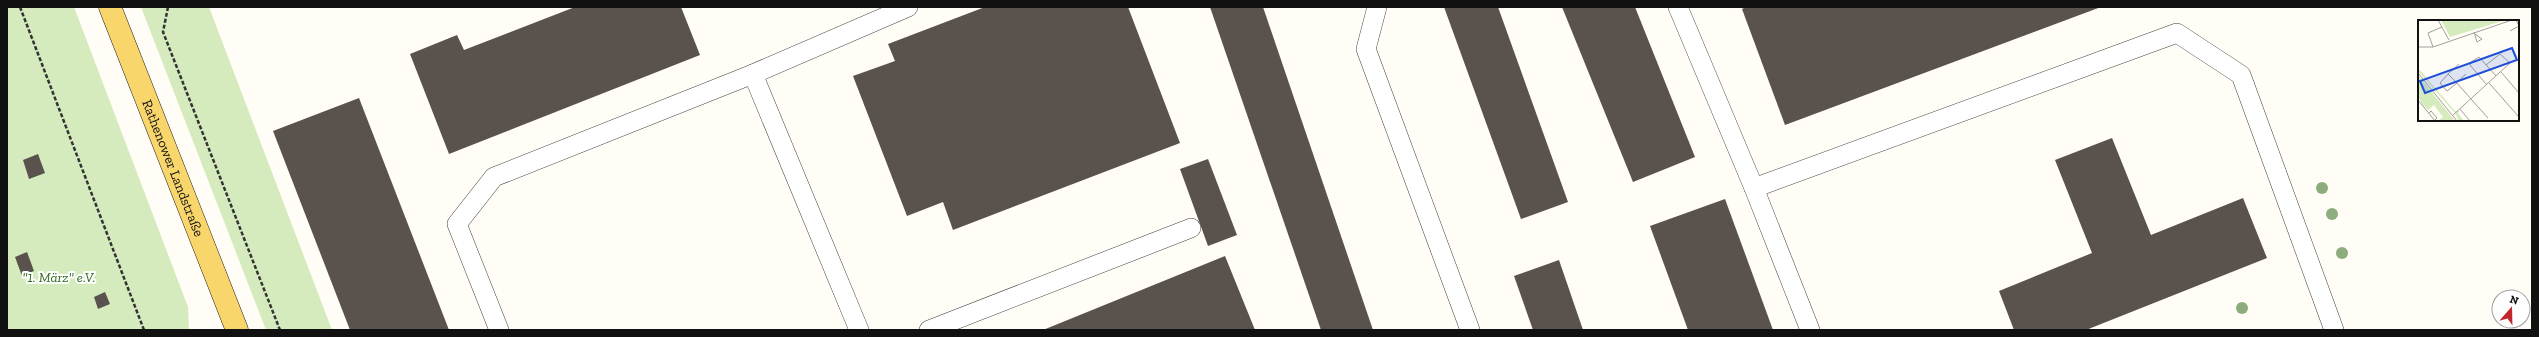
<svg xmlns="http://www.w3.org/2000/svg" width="2539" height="337" viewBox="0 0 2539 337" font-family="'Zilla Slab',serif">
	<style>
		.green { fill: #d5ebbd }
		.building { fill: #5a524d }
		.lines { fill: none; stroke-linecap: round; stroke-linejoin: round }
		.service-casing { stroke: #444; stroke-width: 20 }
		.primary-casing { stroke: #222; stroke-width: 23 }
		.path { stroke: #333; stroke-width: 2.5; stroke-dasharray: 4 2; stroke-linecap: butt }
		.service { stroke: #fff; stroke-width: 19 }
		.primary { stroke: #f9d66b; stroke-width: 22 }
		.tree { fill: #8dad7f }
		.labels { text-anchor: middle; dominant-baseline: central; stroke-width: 4; stroke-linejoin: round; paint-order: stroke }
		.street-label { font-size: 14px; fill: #111; stroke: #fff }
		.park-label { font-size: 14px; font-style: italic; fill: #2f6b1f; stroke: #fff }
		.inset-road { fill: none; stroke: #a09f9a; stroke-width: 1 }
		.view { fill: #1d4ed8; fill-opacity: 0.15; stroke: #1d4ed8; stroke-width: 2 }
		.inset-edge { fill: none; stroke: #111; stroke-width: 2 }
	</style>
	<rect width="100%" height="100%" fill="#fffdf5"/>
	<!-- green -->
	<g class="green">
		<path d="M7 7H74L188 307 189 330H7Z"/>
		<path d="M141 7H209L332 330H266Z"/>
	</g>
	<!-- building -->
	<g class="building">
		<path d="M575 7H681L700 55 449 154 410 54 457 35 464 50Z"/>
		<path d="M985 7H1128L1180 143 953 230 943 202 907 216 853 76 895 61 888 44Z"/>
		<path d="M1210 7H1263L1373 330H1321Z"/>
		<path d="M1444 7H1498L1568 202 1521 219Z"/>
		<path d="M1562 7H1635L1695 157 1633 182Z"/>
		<path d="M1746 7H2101L1785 125 1742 9Z"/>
		<path d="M359 98 449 330H350L273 131Z"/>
		<path d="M2112 138 2151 235 2243 198 2267 258 2086 330H2014L1999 291 2092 253 2055 160Z"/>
		<path d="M38 154 45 173 29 179 23 160Z"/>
		<path d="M1208 159 1237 235 1208 246 1180 169Z"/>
		<path d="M1725 199 1773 330H1688L1650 226Z"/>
		<path d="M27 252 34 271 22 276 15 257Z"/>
		<path d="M1225 256 1255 330H1043Z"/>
		<path d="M1559 260 1583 330H1533L1514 276Z"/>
		<path d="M105 292 110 304 98 309 94 297Z"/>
	</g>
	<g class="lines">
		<!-- service casing -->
		<g class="service-casing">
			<g id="service">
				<path d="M1377 7 1366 49 1470 330"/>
				<path d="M1678 7 1754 188 1810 330"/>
				<path d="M753 74 908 7"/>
				<path d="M1754 188 2177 33 2241 75 2334 330"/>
				<path d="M499 330 457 224 494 177 753 74 859 330"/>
				<path d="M929 330 1191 228"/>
			</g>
		</g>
		<!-- primary casing -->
		<g class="primary-casing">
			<g id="primary">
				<path id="s1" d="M110 7 237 330"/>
			</g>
		</g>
		<!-- path -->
		<g class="path">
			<path d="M20 7 144 330"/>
			<path d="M168 7 163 32 280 330"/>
		</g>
		<!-- service -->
		<use href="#service" class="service"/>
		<!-- primary -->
		<use href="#primary" class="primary"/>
	</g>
	<!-- trees -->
	<g class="tree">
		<circle cx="2322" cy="188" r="6"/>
		<circle cx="2332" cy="214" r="6"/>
		<circle cx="2342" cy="253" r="6"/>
		<circle cx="2242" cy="308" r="6"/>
	</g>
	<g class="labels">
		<!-- street labels -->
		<g class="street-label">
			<text stroke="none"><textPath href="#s1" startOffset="173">Rathenower Landstraße</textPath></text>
		</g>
		<!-- park labels -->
		<g class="park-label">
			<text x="59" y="277">"1. März" e.V.</text>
		</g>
	</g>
	<!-- overview -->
	<g transform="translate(2418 20)">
		<rect width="101" height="101" fill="#fffdf5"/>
		<path d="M23 0H88L32 17ZM0 48 37 91H41L40 93 46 101H41L37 93 0 51ZM0 55 37 101H20L25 97 16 85 10 90 4 84 0 76Z" fill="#d5ebbd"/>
		<path class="inset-road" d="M20 0 31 20M92 11 101 6 98 0M56 12 59 22 64 19 57 14M0 27H15L94 0M15 27 10 13 24 7M83 52 101 73M0 53 39 101M30 54 41 44M38 63 48 54M39 63 29 71 22 63 30 54 39 63 53 79 70 98M71 63 101 97M69 65 52 45 53 42 61 37 78 56M0 80 17 101M42 89 52 101M11 93 13 91 19 98 17 100M35 95 92 43 82 34 68 45"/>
		<path class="view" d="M94 28 99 40 7 73 2 61Z"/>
		<rect width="101" height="101" class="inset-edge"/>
	</g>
	<!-- border -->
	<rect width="2539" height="337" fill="none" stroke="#111111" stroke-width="16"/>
	<!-- north arrow -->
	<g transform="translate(2511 309) rotate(20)"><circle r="19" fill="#ffffff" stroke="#a0a0a0"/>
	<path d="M0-3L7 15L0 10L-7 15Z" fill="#c4262e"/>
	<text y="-6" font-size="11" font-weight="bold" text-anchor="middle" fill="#111111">N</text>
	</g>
</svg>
